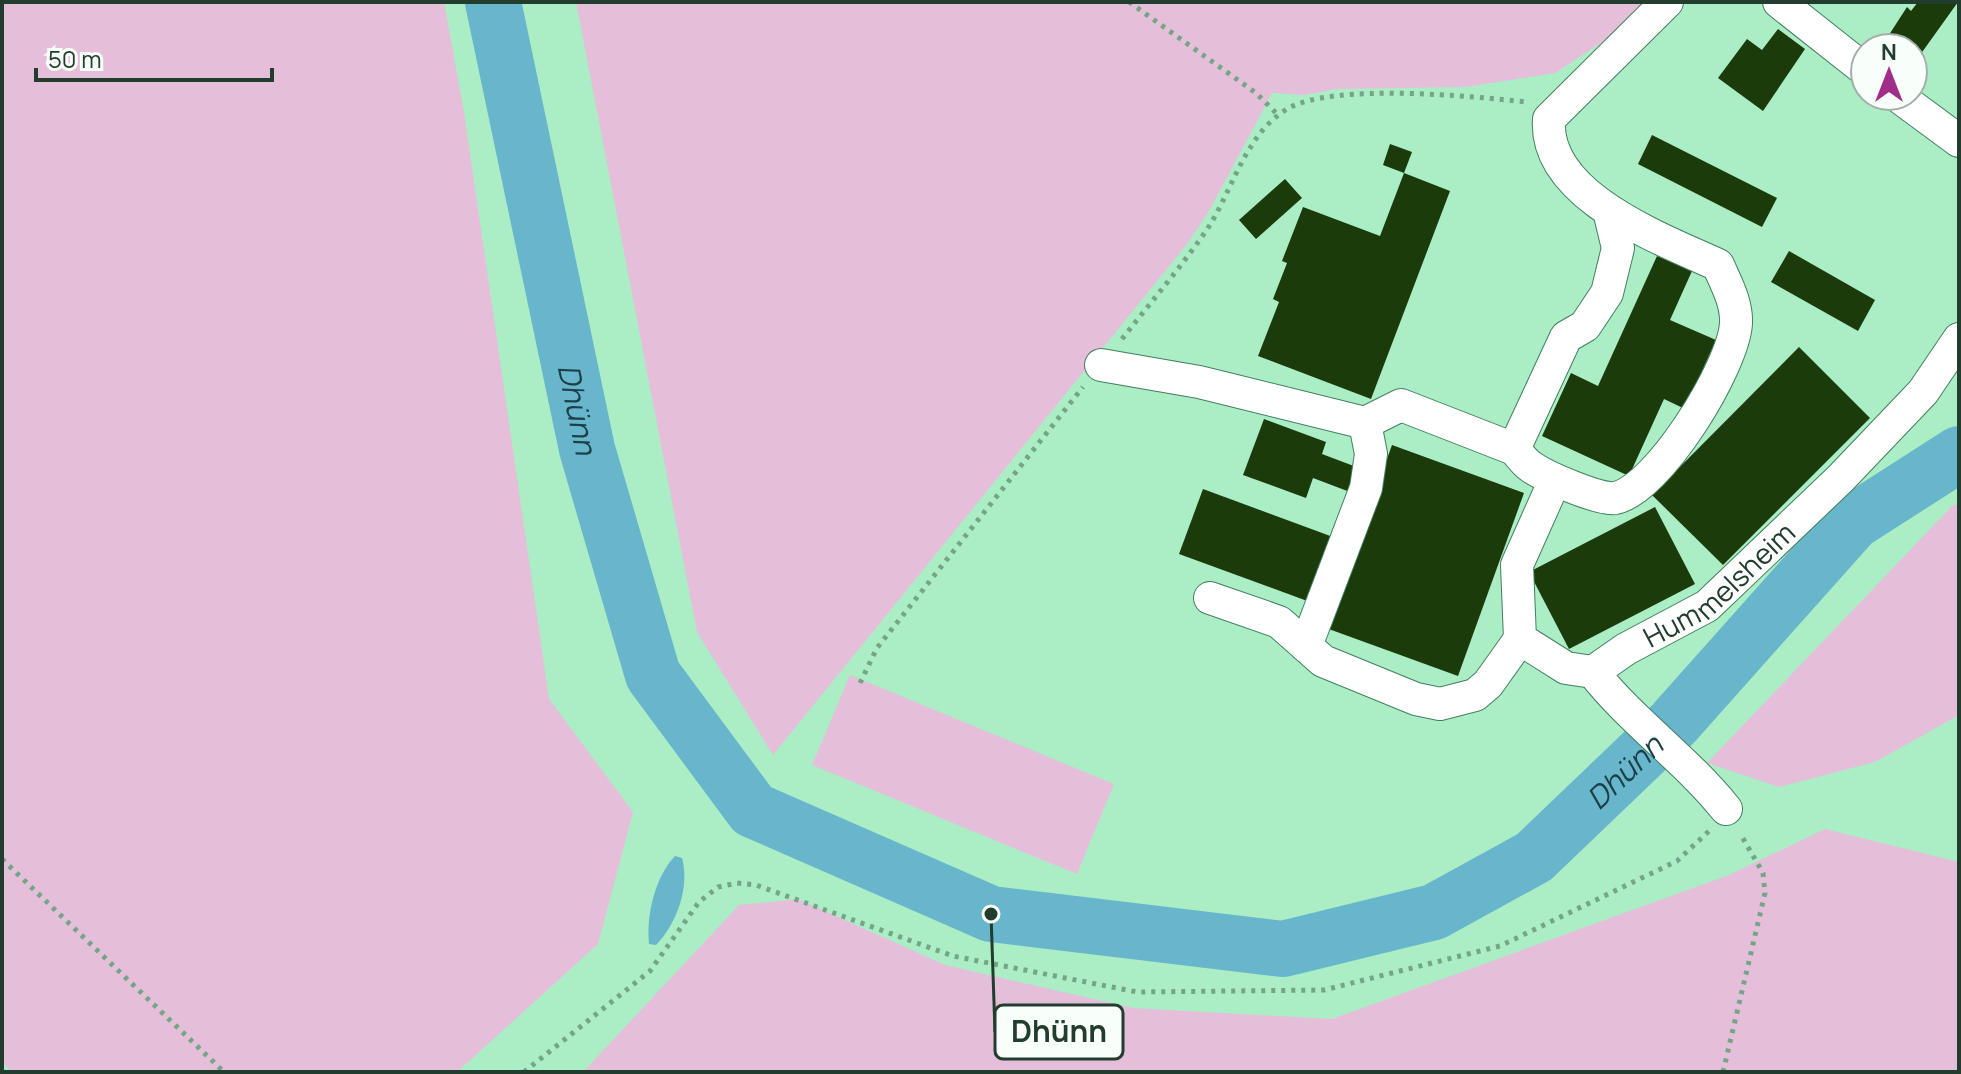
<svg xmlns="http://www.w3.org/2000/svg" width="1961" height="1074" viewBox="0 0 1961 1074" font-family="Manrope,sans-serif">
	<style>
		.green { fill: #e5bfda }
		.water { fill: #68b6cb }
		.lines { fill: none; stroke-linecap: round; stroke-linejoin: round }
		.river { stroke: #68b6cb; stroke-width: 56 }
		.building { fill: #1b3b0b }
		.minor-casing { stroke: #41805d; stroke-width: 34 }
		.path { stroke: #74a587; stroke-width: 5; stroke-dasharray: 4 6; stroke-linecap: butt }
		.minor { stroke: #fff; stroke-width: 32 }
		.labels { text-anchor: middle; dominant-baseline: central; stroke-width: 8; stroke-linejoin: round; paint-order: stroke }
		.street-label { font-size: 28px; fill: #223c2d; stroke: #f8fefa }
		.water-label { font-size: 30px; font-style: italic; fill: #1b4049; stroke: #f8fefa }
		.leader { fill: none; stroke: #223c2d; stroke-width: 3 }
		.callout-dot { fill: #223c2d; stroke: #f8fefa; stroke-width: 3 }
		.callout { fill: #f8fefa; stroke: #223c2d; stroke-width: 3 }
		.callout-label { font-size: 30px; text-anchor: middle; font-weight: bold; fill: #223c2d }
	</style>
	<rect width="100%" height="100%" fill="#abedc5"/>
	<!-- green -->
	<g class="green">
		<path d="M2 2H444L464 112 549 699 633 812 598 944 457 1072H12L2 1062Z"/>
		<path d="M576 2H1656L1644 15 1555 73 1466 87 1337 89 1305 95 1272 93 1209 211 1187 244 773 755 697 632Z"/>
		<path d="M1959 504V715L1875 762 1779 787 1707 763 1953 505Z"/>
		<path d="M850 675 1114 784 1077 874 812 765Z"/>
		<path d="M1825 829 1959 862V1072H583L739 905 798 899 945 965 1133 1008 1332 1019 1729 875Z"/>
	</g>
	<!-- water -->
	<path class="water" d="M675 856 682 858C690 887 677 923 656 945L649 944C646 915 655 877 675 856Z"/>
	<g class="lines">
		<!-- river -->
		<path class="river" id="s1" d="M493 2 587 449 653 675 753 810 991 914 1283 949 1434 912 1534 857 1673 724 1853 522 1959 454"/>
	</g>
	<!-- building -->
	<g class="building">
		<path d="M1918 2H1958L1915 62 1913 48H1895L1885 41 1907 7 1911 11Z"/>
		<path d="M1778 29 1805 49 1763 111 1718 78 1747 39 1762 50Z"/>
		<path d="M1652 135 1777 198 1762 227 1638 164Z"/>
		<path d="M1390 144 1412 152 1404 173 1383 165Z"/>
		<path d="M1404 173 1450 191 1371 399 1258 356 1279 302 1273 299 1287 263 1282 261 1303 207 1380 236Z"/>
		<path d="M1285 179 1302 198 1256 239 1239 220Z"/>
		<path d="M1789 251 1875 300 1858 331 1771 282Z"/>
		<path d="M1657 256 1692 271 1670 320 1716 340 1685 409 1664 399 1629 476 1542 436 1571 373 1598 386Z"/>
		<path d="M1799 347 1870 418 1723 565 1652 495Z"/>
		<path d="M1264 419 1326 442 1322 454 1359 468 1350 492 1313 478 1306 498 1243 475Z"/>
		<path d="M1392 445 1524 493 1458 676 1326 628Z"/>
		<path d="M1203 489 1333 537 1310 602 1179 554Z"/>
		<path d="M1655 507 1695 584 1569 649 1529 572Z"/>
	</g>
	<g class="lines">
		<!-- minor casing -->
		<g class="minor-casing">
			<g id="minor">
				<path d="M1779 2 1865 70"/>
				<path d="M1898 96 1959 141"/>
				<path d="M1610 215 1618 248 1607 293 1585 326 1566 337 1514 449C1519 454 1524 462 1530 466 1543 476 1601 501 1615 498 1658 490 1734 366 1736 323 1737 303 1726 283 1718 265 1662 239 1543 196 1549 119L1667 2"/>
				<path d="M1101 365 1199 382 1365 423 1401 405 1514 449"/>
				<path d="M1555 480 1517 565 1520 639 1566 668 1593 672"/>
				<path d="M1210 598 1279 622 1323 661 1416 699 1440 704 1475 695 1488 684 1520 639"/>
				<path d="M1306 646 1366 488 1371 454 1365 423"/>
				<path id="s2" d="M1593 672 1626 649 1707 606 1841 478 1923 392 1959 339"/>
				<path d="M1593 672C1632 722 1686 759 1726 809"/>
			</g>
		</g>
		<!-- path -->
		<g class="path">
			<path d="M1129 2 1256 93 1278 115"/>
			<path d="M1122 339C1151 302 1182 266 1208 228 1233 189 1246 132 1289 108 1334 83 1472 96 1526 102"/>
			<path d="M860 683 877 648 1083 387"/>
			<path d="M2 859 224 1072"/>
			<path d="M524 1072 650 971 699 902 718 887 737 883 756 885 953 956 1137 992 1324 990 1500 946 1677 861 1709 831"/>
			<path d="M1723 1072 1765 893 1763 873 1741 835"/>
		</g>
		<!-- minor -->
		<use href="#minor" class="minor"/>
	</g>
	<g class="labels">
		<!-- street labels -->
		<g class="street-label">
			<text stroke="none"><textPath href="#s2" startOffset="154">Hummelsheim</textPath></text>
		</g>
		<!-- water labels -->
		<g class="water-label">
			<text stroke="none"><textPath href="#s1" startOffset="416">Dhünn</textPath></text>
			<text stroke="none"><textPath href="#s1" startOffset="1808">Dhünn</textPath></text>
		</g>
	</g>
	<!-- callouts -->
	<path class="leader" d="M991 914L995 1032"/>
	<circle class="callout-dot" cx="991" cy="914" r="8"/>
	<rect class="callout" x="995" y="1005" width="128" height="54" rx="8"/>
	<g class="callout-label">
		<text x="1059" y="1042">Dhünn</text>
	</g>
	<!-- border -->
	<rect width="1961" height="1074" fill="none" stroke="#223c2d" stroke-width="8"/>
	<!-- north arrow -->
	<g transform="translate(1889 72)"><circle r="38" fill="#f8fefa" stroke="#a2b0a8" stroke-width="2"/>
	<path d="M0-6L14 30L0 20L-14 30Z" fill="#a02d88"/>
	<text y="-12" font-size="22" font-weight="bold" text-anchor="middle" fill="#223c2d">N</text>
	</g>
	<!-- scale -->
	<path d="M36 68v12h236v-12" fill="none" stroke="#223c2d" stroke-width="4"/>
	<text x="48" y="68" font-size="24" fill="#223c2d" stroke="#f8fefa" stroke-width="6" paint-order="stroke">50 m</text>
</svg>
